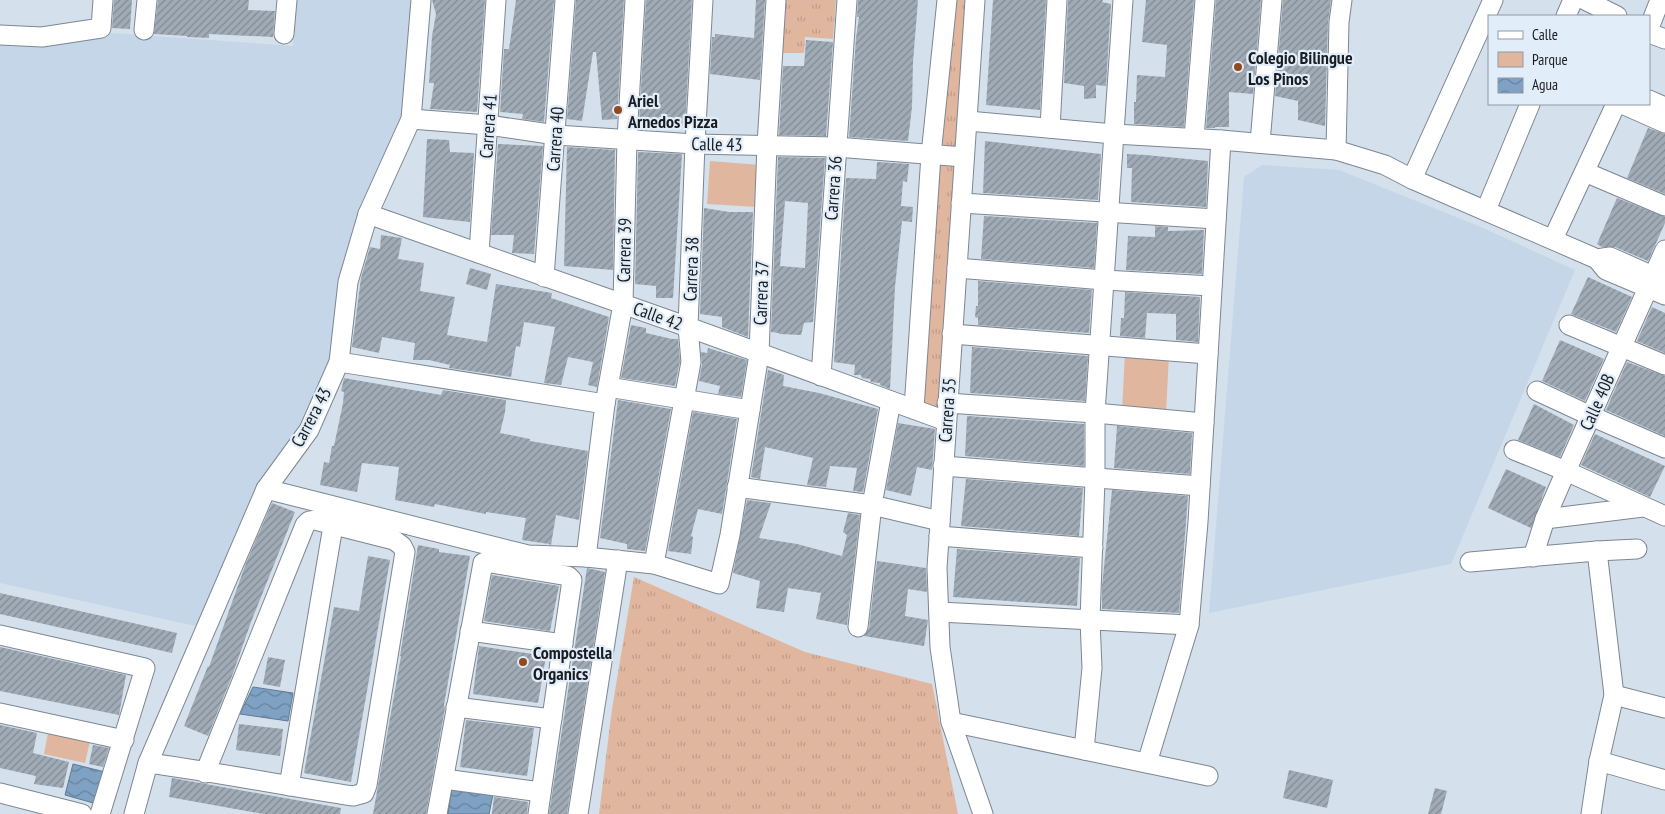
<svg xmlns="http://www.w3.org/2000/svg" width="1665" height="814" viewBox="0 0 1665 814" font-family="'PT Sans Narrow',sans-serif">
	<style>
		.built { fill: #c5d6e8 }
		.grass { fill: url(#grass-tufts) }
		.green { fill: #e1b69f }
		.water { fill: url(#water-waves); stroke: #607992 }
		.building { fill: url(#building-hatch); fill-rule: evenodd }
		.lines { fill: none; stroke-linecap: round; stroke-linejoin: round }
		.minor-casing { stroke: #7c8792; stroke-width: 21 }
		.minor { stroke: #fff; stroke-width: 19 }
		.poi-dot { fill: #8f4a1e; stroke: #e1edf9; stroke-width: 2 }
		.labels { text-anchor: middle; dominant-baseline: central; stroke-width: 4.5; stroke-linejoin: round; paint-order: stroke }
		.poi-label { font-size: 18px; font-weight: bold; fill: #191d21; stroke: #e1edf9; text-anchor: start }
		.street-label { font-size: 18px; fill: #191d21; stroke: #e1edf9 }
	</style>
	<defs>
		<pattern id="grass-tufts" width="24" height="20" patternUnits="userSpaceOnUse" patternTransform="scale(1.25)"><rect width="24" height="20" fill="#e1b69f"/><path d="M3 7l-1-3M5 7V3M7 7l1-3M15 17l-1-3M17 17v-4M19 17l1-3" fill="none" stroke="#c09c89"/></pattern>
		<pattern id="water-waves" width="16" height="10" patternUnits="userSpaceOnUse" patternTransform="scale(1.25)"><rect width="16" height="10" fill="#7fa1c3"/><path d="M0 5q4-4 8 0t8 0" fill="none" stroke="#67839e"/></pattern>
		<pattern id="building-hatch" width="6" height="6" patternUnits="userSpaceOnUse" patternTransform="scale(1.25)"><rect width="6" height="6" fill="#a0abb6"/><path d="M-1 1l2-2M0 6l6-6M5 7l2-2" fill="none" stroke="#828b94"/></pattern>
	</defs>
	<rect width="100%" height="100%" fill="#d4e0ec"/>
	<!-- built -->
	<g class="built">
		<path d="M297 0H418L413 122 367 234 327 382 271 496 214 628 191 625 0 583V25L293 46Z"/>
		<path d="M1262 165 1339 170 1481 227 1575 270 1451 564 1209 613 1244 177Z"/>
	</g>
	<!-- grass -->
	<g class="grass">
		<path d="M783 0H836L833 39 805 37 804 53H779Z"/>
		<path d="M951 0H965L959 152 935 150Z"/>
		<path d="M933 163 961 166 944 409 917 401Z"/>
		<path d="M634 577 805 652 932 684 958 814H599L612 709Z"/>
	</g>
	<!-- green -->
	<g class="green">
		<path d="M710 161 760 165 758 207 707 204Z"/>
		<path d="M1125 352 1169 354 1166 414 1122 411Z"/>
		<path d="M49 728 91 737 85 763 44 754Z"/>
	</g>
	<!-- water -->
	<g class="water">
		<path d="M253 687 293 693 288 721 240 714Z"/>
		<path d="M73 764 105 772 97 804 65 795Z"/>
		<path d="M452 787 493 794 489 814H448Z"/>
	</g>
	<!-- building -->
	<g class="building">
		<path d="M114 0H132L130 29 112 28Z"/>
		<path d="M158 0H249L248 10 275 11 273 37 209 34V38L187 37V36L154 34Z"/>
		<path d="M432 0H485L477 112 430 109 434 83H429L432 36 436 14Z"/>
		<path d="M516 0H554L544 122 522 119 523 114 500 112 504 49H509Z"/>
		<path d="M576 0H624L617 119 602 120 596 52H593L582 121 567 119Z"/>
		<path d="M646 0H692L685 126 639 122Z"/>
		<path d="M756 0H765L760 80 710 74 712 37H715V34L754 38Z"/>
		<path d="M858 0H918L913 62 912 107 908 141 849 137 856 38 859 17H857Z"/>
		<path d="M993 0H1046L1040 110 986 105Z"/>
		<path d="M1068 0H1103L1102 2 1111 4 1106 86 1096 85V98L1084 99V86L1064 83Z"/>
		<path d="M1146 0H1194L1184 127 1134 124V102H1136L1137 75 1165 77 1167 45 1142 42Z"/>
		<path d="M1216 0H1261L1253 94 1229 92V127H1215V128H1206Z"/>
		<path d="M1283 0H1331L1328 22 1325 126 1298 120V101L1275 96Z"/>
		<path d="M806 40 833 42 826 136 779 135 783 66H804Z"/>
		<path d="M1648 128 1665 134V194L1627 178Z"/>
		<path d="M427 139 449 140 450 152 474 153 470 222 423 217Z"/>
		<path d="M985 141 1101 154 1098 200 983 193Z"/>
		<path d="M498 144 543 146 534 254 512 253 514 235H491Z"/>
		<path d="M567 147 615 150 613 270 564 266Z"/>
		<path d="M638 152 682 154 673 298H656V286L635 284Z"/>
		<path d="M1127 154 1146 155 1208 161 1206 207 1131 202 1132 168H1127Z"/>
		<path d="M778 157 825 158 813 322 804 323 801 335 779 334V333L771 332ZM785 201 808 203 805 268 780 266Z"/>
		<path d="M877 162 909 164 907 182 903 181 901 206 913 207 912 222 902 221 895 287 890 389 880 385V383L871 382 870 379 862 378 861 375H854L855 365 834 362 846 178 876 179Z"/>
		<path d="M1617 198 1665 217V223L1648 261 1615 247H1602L1597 244Z"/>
		<path d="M704 208 729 212H753L748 337 722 327V317L700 314Z"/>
		<path d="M984 216 1097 223 1094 268 981 259Z"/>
		<path d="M1155 226 1168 227V231L1204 230 1202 274 1126 270 1128 236 1155 237Z"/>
		<path d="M381 235 402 238 398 259 424 263 420 291 455 297 447 335 487 342 496 284 552 293 551 298 609 317 597 387 588 385 593 362 568 357 561 385 544 383 555 327 524 322 520 347 516 346 511 377 449 368 450 365 429 360H413L415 343 382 337 379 353 352 347 361 278 370 247 380 249Z"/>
		<path d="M470 268 491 274 487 290 466 284Z"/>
		<path d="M1588 277 1632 297 1616 332 1571 314Z"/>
		<path d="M978 281 1092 290 1089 333 978 325V318L975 317 976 306H978Z"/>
		<path d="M1125 292 1200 297 1198 342 1176 340V314L1147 313 1145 338 1120 336 1121 318H1124Z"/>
		<path d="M1652 307 1665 313V353L1637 341Z"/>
		<path d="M631 325 646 328V333L672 339H678L680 361 675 386 621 378Z"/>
		<path d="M1560 340 1604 359 1585 401 1542 381Z"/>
		<path d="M972 347 1088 356 1085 401 970 393Z"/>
		<path d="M708 348 747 360 741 397 718 394 720 386 699 381 702 364 701 352 707 353Z"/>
		<path d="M1627 362 1665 376V436L1606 410Z"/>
		<path d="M768 370 784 375 783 386 819 393 878 409 863 492 853 491 857 468 830 466 826 487 807 485 813 458 765 447 760 479 751 477Z"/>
		<path d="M344 378 441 395 443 390 506 400 505 412 500 433 530 439V441L588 451 579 520 556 515 551 545 549 544 522 540 526 518 486 512V514L435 504 434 507 395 500 399 467 362 463 357 492 320 485 324 462 329 463 332 446H334L343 403 344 392 341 391Z"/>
		<path d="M618 400 671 409 645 551 627 549V544L600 538Z"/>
		<path d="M1534 404 1574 425 1560 457 1518 440Z"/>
		<path d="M693 412 737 419 722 514 698 509 691 536 693 537 691 554 668 551Z"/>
		<path d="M967 416 1084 424V466L965 456Z"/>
		<path d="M898 423 935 429 932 470 917 467 911 496 886 490Z"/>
		<path d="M1117 426 1192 433 1190 474 1114 468Z"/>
		<path d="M1595 434 1665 466 1650 497 1581 465Z"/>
		<path d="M1506 469 1546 487 1531 528 1488 508Z"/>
		<path d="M966 479 1083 488 1079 536 961 526Z"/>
		<path d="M1112 490 1188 496 1179 613 1102 609V586Z"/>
		<path d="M747 500 771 503 759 538 797 544 842 556 847 535 843 532 848 513 860 515 847 625 816 619 821 593 788 588 784 612 756 608 760 581 733 573Z"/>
		<path d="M272 503 295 512 251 622 232 676 208 736 184 726 208 666 209 667 246 563Z"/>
		<path d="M418 545 439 549V552L470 556 444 705 445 708 426 814H373L401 656H400Z"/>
		<path d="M957 549 1080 558 1077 606 953 597Z"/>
		<path d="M368 556 390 560 351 782 304 773 334 607 359 611Z"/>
		<path d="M877 561 926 568 927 592 908 589 905 616 928 620 924 646 864 636 869 628Z"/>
		<path d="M587 568 605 572 567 814H549Z"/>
		<path d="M492 575 559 586 550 631 484 621Z"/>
		<path d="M0 593 177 633 172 653 0 614Z"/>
		<path d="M479 646 546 656 538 703 473 694Z"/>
		<path d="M0 647 126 675 119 715 0 691Z"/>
		<path d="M268 657 285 660 280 687 263 684Z"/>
		<path d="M466 720 534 728 527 776 460 767Z"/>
		<path d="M239 724 283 729 280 756 236 750Z"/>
		<path d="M0 725 37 733 33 753 69 762 63 788 34 784 36 776 0 768Z"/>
		<path d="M93 745 109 748 103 767 89 764Z"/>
		<path d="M1289 770 1333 780 1327 808 1283 798Z"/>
		<path d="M172 778 341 808 340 814H263L169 797Z"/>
		<path d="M1435 788 1447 791 1441 814H1428Z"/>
		<path d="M494 797 528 802 527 814H492Z"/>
	</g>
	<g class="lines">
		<!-- minor casing -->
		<g class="minor-casing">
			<g id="minor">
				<path d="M975 0 937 568 940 647 951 722 983 814"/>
				<path d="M1585 0 1617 16"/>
				<path d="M1566 16 1573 0"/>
				<path d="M1649 28 1660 0"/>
				<path d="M144 30 147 0"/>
				<path d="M1649 33 1665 39"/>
				<path d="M284 34 287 0"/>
				<path d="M0 35 42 37 101 28 103 0"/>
				<path d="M1649 100 1665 107"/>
				<path d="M1622 104 1665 123"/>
				<path d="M411 119 488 125 556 135 695 144 836 147 964 157"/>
				<path d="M968 121 1114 134 1221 140 1336 150 1385 165 1412 179 1597 259 1606 270 1665 295"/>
				<path d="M1050 128 1057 0"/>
				<path d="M1194 138 1205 0"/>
				<path d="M1260 143 1272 0"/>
				<path d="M1336 150 1339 22 1342 0"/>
				<path d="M1585 172 1665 206"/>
				<path d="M1412 179 1493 0"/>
				<path d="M961 203 1216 219"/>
				<path d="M1486 210 1530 104"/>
				<path d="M368 214 688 327 946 421"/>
				<path d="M1553 239 1616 104"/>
				<path d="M479 253 496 0"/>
				<path d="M1597 259 1610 257 1664 281"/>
				<path d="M957 268 1104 280 1212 286"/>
				<path d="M544 277 565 0"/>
				<path d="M1569 325 1665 365"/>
				<path d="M952 334 1208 354"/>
				<path d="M339 362 605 404"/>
				<path d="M821 376 847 0"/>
				<path d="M608 387 750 410"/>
				<path d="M1537 391 1591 416 1665 448"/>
				<path d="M947 403 1095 413 1204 423"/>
				<path d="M914 409 931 155 947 0"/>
				<path d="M1514 450 1566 471 1665 516"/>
				<path d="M943 466 1200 486"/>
				<path d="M737 487 872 505 940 521"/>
				<path d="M266 489 528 555 586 557 654 564 719 584 730 535 759 354 767 145 776 0"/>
				<path d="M1545 519 1643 507"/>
				<path d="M939 536 1093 548"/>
				<path d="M586 557 605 404 623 304 627 139 635 0"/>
				<path d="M1533 557 1545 519 1566 471 1665 250"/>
				<path d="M1470 562 1597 551 1637 549"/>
				<path d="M654 564 691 362 688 327 695 144 703 0"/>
				<path d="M939 612 1189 625"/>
				<path d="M858 627 872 505 891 401"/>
				<path d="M470 631 563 644"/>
				<path d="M0 635 145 668 100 814"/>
				<path d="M1614 695 1665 708"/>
				<path d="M456 707 552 719"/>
				<path d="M0 713 124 740"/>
				<path d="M951 722 1208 776"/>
				<path d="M1084 750 1092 668 1090 620 1095 479V413L1123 0"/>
				<path d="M1599 761 1665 780"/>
				<path d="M148 763C217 772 285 786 353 796L364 793 367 785 405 552 402 546 394 540 315 520 309 521 305 525 205 773"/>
				<path d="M1147 763 1189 625 1198 522 1221 140"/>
				<path d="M444 779 541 792"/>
				<path d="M289 786 333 526"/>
				<path d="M0 793 82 814"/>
				<path d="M134 814 148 763 266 489 309 430 339 362 348 282 368 214 411 119 421 0"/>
				<path d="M437 814 483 563 485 562 568 576 572 580 538 814"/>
				<path d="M578 814 618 560"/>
				<path d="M1591 814 1599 761 1614 695 1597 551"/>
			</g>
		</g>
		<!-- minor -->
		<use href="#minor" class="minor"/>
	</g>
	<!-- markers -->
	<g class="poi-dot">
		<circle cx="1238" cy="67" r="5"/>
		<circle cx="618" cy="110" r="5"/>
		<circle cx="523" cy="662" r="5"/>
	</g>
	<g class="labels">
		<!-- poi labels -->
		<g class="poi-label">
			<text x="1248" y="57">Colegio Bilingue<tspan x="1248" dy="21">Los Pinos</tspan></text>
			<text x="628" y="100">Ariel<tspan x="628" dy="21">Arnedos Pizza</tspan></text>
			<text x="533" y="652">Compostella<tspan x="533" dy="21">Organics</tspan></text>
		</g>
		<!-- street labels -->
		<g class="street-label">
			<text transform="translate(488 126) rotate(-86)">Carrera 41</text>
			<text transform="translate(555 139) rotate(-86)">Carrera 40</text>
			<text transform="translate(717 144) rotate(1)">Calle 43</text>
			<text transform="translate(833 188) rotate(-86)">Carrera 36</text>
			<text transform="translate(624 250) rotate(-89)">Carrera 39</text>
			<text transform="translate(691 269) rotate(-88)">Carrera 38</text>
			<text transform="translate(761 293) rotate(-88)">Carrera 37</text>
			<text transform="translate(658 316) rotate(20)">Calle 42</text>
			<text transform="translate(1597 402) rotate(-66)">Calle 40B</text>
			<text transform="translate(947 410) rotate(-86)">Carrera 35</text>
			<text transform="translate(311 417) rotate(-62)">Carrera 43</text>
		</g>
	</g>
	<!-- legend -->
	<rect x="1488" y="15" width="162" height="90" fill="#e1edf9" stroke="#919aa3"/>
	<rect x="1498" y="31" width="25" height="8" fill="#ffffff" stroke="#919aa3"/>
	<text x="1532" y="40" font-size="15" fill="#191d21">Calle</text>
	<rect x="1498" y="52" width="25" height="15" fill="#e1b69f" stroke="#919aa3"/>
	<text x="1532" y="65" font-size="15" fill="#191d21">Parque</text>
	<rect x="1498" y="78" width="25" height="15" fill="url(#water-waves)" stroke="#919aa3"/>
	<text x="1532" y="90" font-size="15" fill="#191d21">Agua</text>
</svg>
